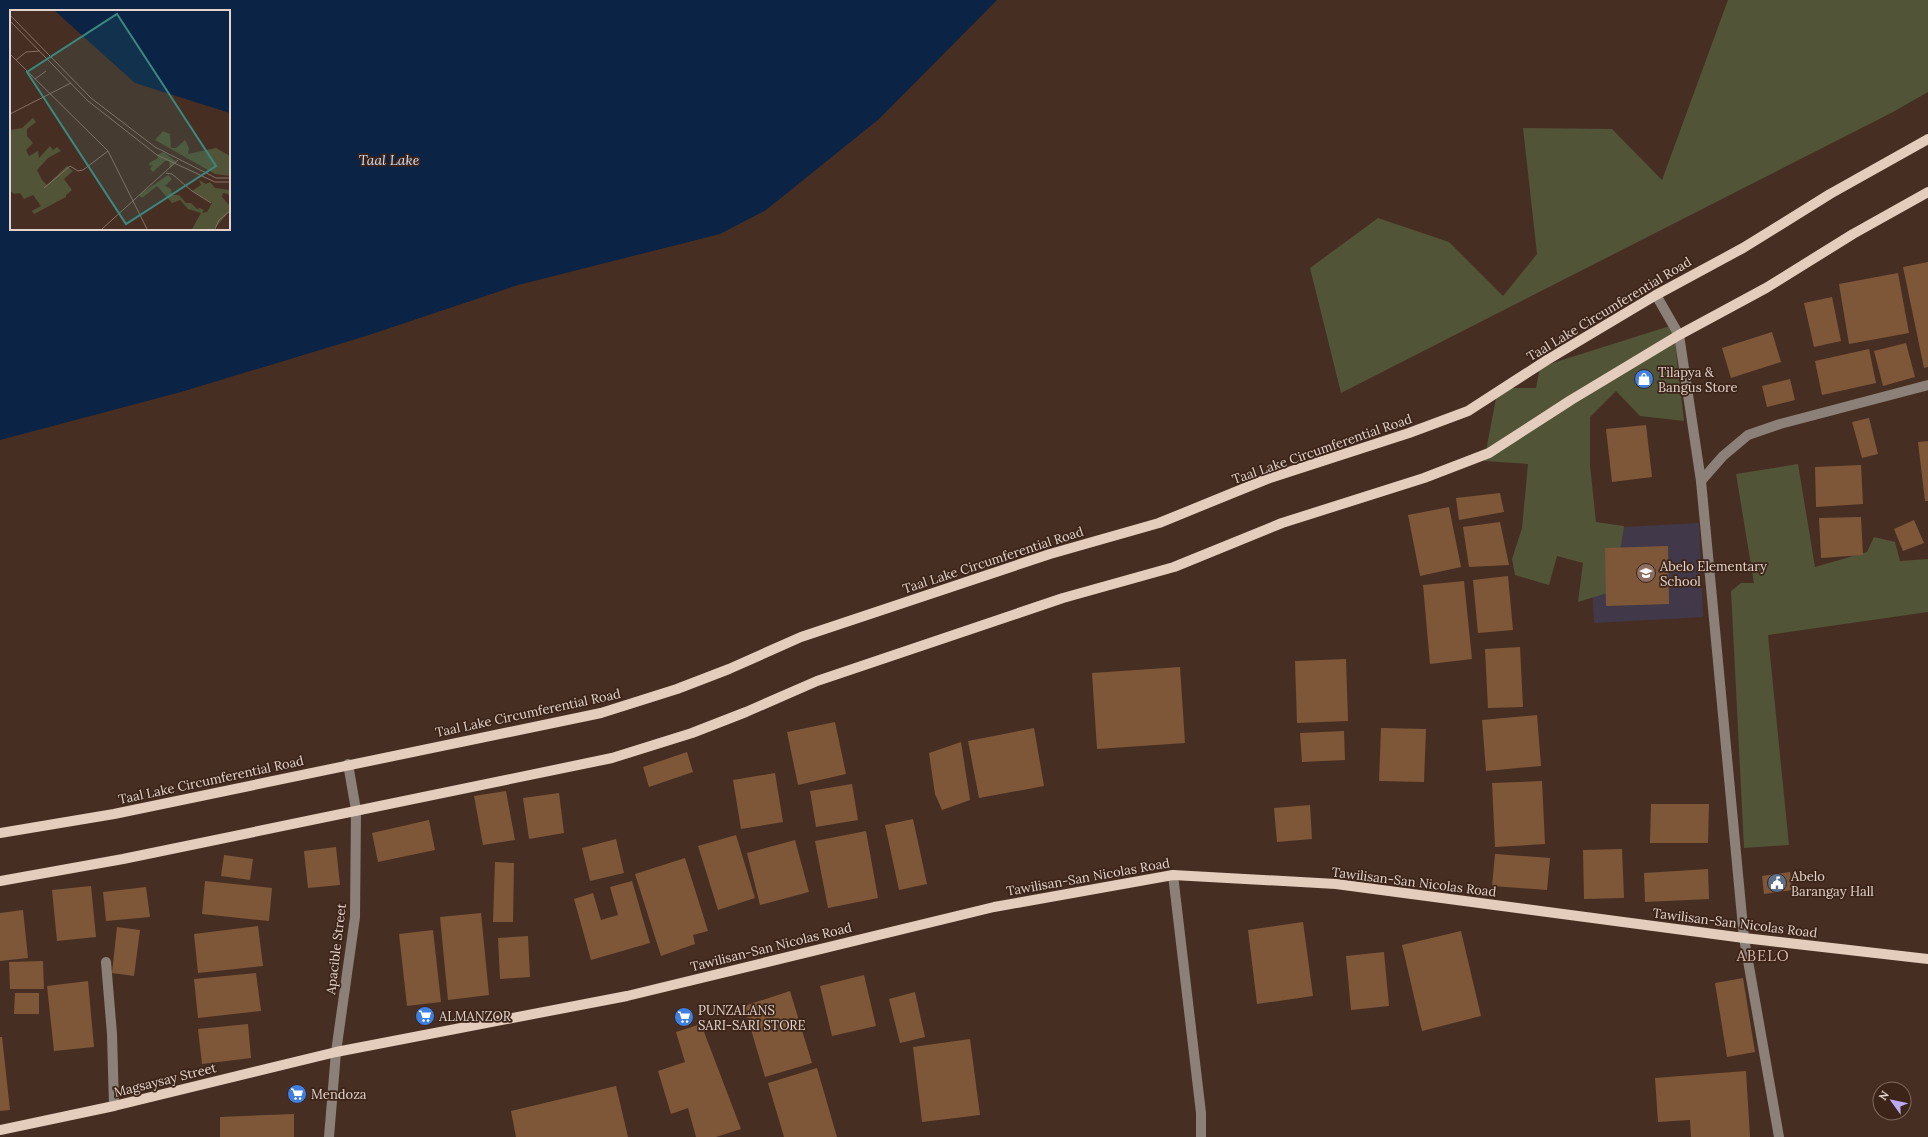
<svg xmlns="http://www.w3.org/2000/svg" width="1928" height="1137" viewBox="0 0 1928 1137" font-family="Lora,serif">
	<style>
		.education { fill: #413949 }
		.green { fill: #515436 }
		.water { fill: #0b2344; fill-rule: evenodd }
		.building { fill: #7e5738 }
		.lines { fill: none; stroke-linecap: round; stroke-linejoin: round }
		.minor { stroke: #8c8179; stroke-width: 10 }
		.major { stroke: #e4cdbc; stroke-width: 10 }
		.labels { text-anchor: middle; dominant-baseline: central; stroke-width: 3.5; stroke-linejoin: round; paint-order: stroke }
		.street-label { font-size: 13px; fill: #e4d4cc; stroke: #3c2419 }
		.poi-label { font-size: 13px; fill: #e4d4cc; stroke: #3c2419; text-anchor: start }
		.water-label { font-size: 14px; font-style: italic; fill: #cddef8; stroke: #3c2419 }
		.quarter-label { font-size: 15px; letter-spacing: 1px; fill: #d8b9ab; stroke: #3c2419 }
		.inset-road { fill: none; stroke: #867067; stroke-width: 1 }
		.view { fill: #3a8981; fill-opacity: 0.15; stroke: #3a8981; stroke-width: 2 }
		.inset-edge { fill: none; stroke: #e4d4cc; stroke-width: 2 }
	</style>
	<rect width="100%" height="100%" fill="#472e23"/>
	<!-- education -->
	<path class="education" d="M1699 523 1703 617 1594 623 1589 529Z"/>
	<!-- green -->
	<g class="green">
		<path d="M1728 0H1928V92L1893 112 1341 393 1310 268 1378 218 1449 242 1503 296 1537 254 1523 128 1612 129 1662 180Z"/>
		<path d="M1673 325 1684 421 1640 416 1616 391 1590 417V465L1596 522 1624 526 1614 591 1578 602 1583 563 1557 556 1549 585 1515 575 1512 559 1522 528 1528 464 1484 461 1498 388H1536L1540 367Z"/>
		<path d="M1798 464 1815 567 1867 552 1874 537 1895 542 1900 561 1928 559V612L1768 635 1789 845 1744 848 1731 591 1741 583H1754L1736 474Z"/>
	</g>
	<!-- water -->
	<path class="water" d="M0 0H997L879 119 766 210 720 234 518 285 366 336 181 392 0 440ZM11 11H229V229H11Z"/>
	<!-- building -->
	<g class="building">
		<path d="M1928 262V367L1924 368 1903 267Z"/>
		<path d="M1898 273 1909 333 1849 344 1839 284Z"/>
		<path d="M1832 297 1841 341 1814 347 1804 303Z"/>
		<path d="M1772 332 1781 362 1731 378 1722 348Z"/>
		<path d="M1906 343 1915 377 1883 386 1874 351Z"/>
		<path d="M1869 349 1876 383 1822 395 1815 361Z"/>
		<path d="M1790 379 1795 400 1767 407 1762 386Z"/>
		<path d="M1869 418 1878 454 1862 458 1852 422Z"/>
		<path d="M1646 425 1652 477 1612 482 1606 429Z"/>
		<path d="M1928 441V501H1925L1918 442Z"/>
		<path d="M1861 465 1863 504 1816 507 1815 467Z"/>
		<path d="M1500 493 1504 512 1459 520 1456 498Z"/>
		<path d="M1449 507 1461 567 1420 576 1408 515Z"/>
		<path d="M1861 517 1863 555 1821 558 1819 518Z"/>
		<path d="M1914 520 1924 543 1903 551 1894 529Z"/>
		<path d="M1500 522 1509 565 1469 567 1463 527Z"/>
		<path d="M1668 546 1669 604 1606 606 1605 548Z"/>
		<path d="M1508 576 1513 630 1478 633 1473 580Z"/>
		<path d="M1464 581 1472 659 1430 664 1423 585Z"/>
		<path d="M1520 647 1523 707 1488 708 1485 649Z"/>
		<path d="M1346 659 1348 721 1297 723 1295 661Z"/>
		<path d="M1180 667 1185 743 1097 749 1092 673Z"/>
		<path d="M1537 715 1541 766 1486 771 1482 720Z"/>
		<path d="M835 722 846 774 798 785 787 732Z"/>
		<path d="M1034 728 1044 786 979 798 968 741Z"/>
		<path d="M1381 728 1426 729 1424 782 1379 781Z"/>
		<path d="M1344 731 1345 760 1302 762 1300 733Z"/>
		<path d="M961 742 970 800 942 810 935 794 929 753Z"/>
		<path d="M687 752 693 772 649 787 643 767Z"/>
		<path d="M775 773 783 822 741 829 733 780Z"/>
		<path d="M1542 781 1545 844 1495 847 1492 783Z"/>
		<path d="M852 784 858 820 816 827 810 791Z"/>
		<path d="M506 791 515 840 483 845 474 796Z"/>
		<path d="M559 793 564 833 529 839 523 798Z"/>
		<path d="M1651 804H1709L1708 843H1650Z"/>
		<path d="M1310 805 1312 839 1277 842 1274 808Z"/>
		<path d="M913 819 927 884 899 890 885 825Z"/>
		<path d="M429 820 435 850 378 862 372 833Z"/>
		<path d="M866 831 878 898 828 908 815 841Z"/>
		<path d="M736 835 755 898 718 910 698 846Z"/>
		<path d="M616 839 624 873 590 881 582 848Z"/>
		<path d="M795 840 809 892 760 905 747 853Z"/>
		<path d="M336 847 340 885 308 888 304 851Z"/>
		<path d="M1622 849 1624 898 1584 899 1583 850Z"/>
		<path d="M1495 854 1550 858 1547 890 1492 886Z"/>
		<path d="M224 855 253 859 250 880 221 876Z"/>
		<path d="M685 858 708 931 693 935 695 944 661 956 635 874Z"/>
		<path d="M495 862 514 863 513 922H493Z"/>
		<path d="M1708 869 1709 899 1645 902 1644 873Z"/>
		<path d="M1790 872 1792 890 1764 894 1762 876Z"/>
		<path d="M205 881 272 888 269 921 202 914Z"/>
		<path d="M632 881 650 943 591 960 574 899 593 893 601 920 618 915 610 887Z"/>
		<path d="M91 886 96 937 57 941 52 890Z"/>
		<path d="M146 887 150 917 106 921 103 892Z"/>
		<path d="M23 910 28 958 0 961V913Z"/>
		<path d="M481 913 489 995 448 1000 440 917Z"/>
		<path d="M1303 922 1313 996 1257 1004 1248 930Z"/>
		<path d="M258 926 263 966 198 973 194 934Z"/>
		<path d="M117 927 140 930 134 976 112 973Z"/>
		<path d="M433 930 441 1002 407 1006 399 934Z"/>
		<path d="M1461 931 1481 1016 1422 1031 1402 945Z"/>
		<path d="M528 936 530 977 500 979 498 938Z"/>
		<path d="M1384 952 1389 1006 1351 1010 1346 956Z"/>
		<path d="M43 961 44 989H10L9 962Z"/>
		<path d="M256 973 261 1011 198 1018 194 979Z"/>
		<path d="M864 975 876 1026 832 1036 820 986Z"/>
		<path d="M1743 978 1755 1052 1727 1057 1715 983Z"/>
		<path d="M88 981 94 1047 54 1051 47 986Z"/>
		<path d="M790 991 812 1063 765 1077 744 1006Z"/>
		<path d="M915 992 925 1037 900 1043 889 999Z"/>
		<path d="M15 993H39V1014H14Z"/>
		<path d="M248 1024 251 1058 202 1064 198 1029Z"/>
		<path d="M701 1024 741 1129 716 1137H696L688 1108 671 1114 658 1071 685 1062 676 1032Z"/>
		<path d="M0 1037H2L10 1110 0 1111Z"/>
		<path d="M970 1039 980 1115 922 1122 913 1047Z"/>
		<path d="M817 1068 837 1137H784L768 1083Z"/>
		<path d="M1746 1071 1750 1137H1691L1690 1120 1658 1122 1655 1078Z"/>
		<path d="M616 1086 628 1137H516L511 1111Z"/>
		<path d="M294 1114V1137H220V1117Z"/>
	</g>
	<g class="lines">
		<!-- minor -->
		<g class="minor">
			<path d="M1656 295 1679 335 1701 481 1744 938 1779 1137"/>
			<path d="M1701 481 1723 456 1748 435 1780 424 1928 385"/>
			<path d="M1173 875 1201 1113V1137"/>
			<path d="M106 962 112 1034 114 1106"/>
			<path d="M329 1137 336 1052 355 917 356 810 348 764"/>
		</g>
		<!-- major -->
		<g class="major">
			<path d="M0 833 114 814 601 713 677 689 729 669 801 637 1050 554 1159 523 1267 479 1409 433 1468 411 1547 360 1656 295 1743 248 1830 194 1928 139"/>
			<path d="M0 881 123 859 612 758 692 733 746 712 817 681 1063 598 1174 567 1282 523 1424 478 1489 453 1571 400 1679 335 1766 288 1853 234 1928 192"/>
			<path d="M0 1130 114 1106 336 1052 627 996 994 907 1173 875 1336 884 1744 938 1928 959"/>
		</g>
	</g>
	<!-- icons -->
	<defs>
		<g id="shop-disc" transform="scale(1)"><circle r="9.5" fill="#3f7fe0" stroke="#3c2419"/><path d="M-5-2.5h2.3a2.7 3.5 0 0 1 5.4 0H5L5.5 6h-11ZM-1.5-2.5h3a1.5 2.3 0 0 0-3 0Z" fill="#fff"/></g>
		<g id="school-disc" transform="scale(1)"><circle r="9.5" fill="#8d6e63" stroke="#3c2419"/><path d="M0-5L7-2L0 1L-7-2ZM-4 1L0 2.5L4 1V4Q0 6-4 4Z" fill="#fff"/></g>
		<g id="civic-disc" transform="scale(1)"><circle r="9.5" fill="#5c6f8a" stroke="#3c2419"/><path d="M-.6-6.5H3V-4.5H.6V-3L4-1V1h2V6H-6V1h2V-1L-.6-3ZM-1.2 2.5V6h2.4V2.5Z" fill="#fff"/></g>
		<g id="supermarket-disc" transform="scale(1)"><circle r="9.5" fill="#3f7fe0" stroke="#3c2419"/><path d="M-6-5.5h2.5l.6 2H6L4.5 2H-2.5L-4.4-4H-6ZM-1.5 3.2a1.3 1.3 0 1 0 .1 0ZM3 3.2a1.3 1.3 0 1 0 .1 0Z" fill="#fff"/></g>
	</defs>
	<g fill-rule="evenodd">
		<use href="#shop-disc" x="1644" y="379"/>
		<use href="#school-disc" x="1646" y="573"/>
		<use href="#civic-disc" x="1777" y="883"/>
		<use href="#supermarket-disc" x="425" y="1016"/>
		<use href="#supermarket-disc" x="684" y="1017"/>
		<use href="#supermarket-disc" x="297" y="1094"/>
	</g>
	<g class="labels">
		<!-- street labels -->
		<g class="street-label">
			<text transform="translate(1609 309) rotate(-31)">Taal Lake Circumferential Road</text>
			<text transform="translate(1322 449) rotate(-19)">Taal Lake Circumferential Road</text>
			<text transform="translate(993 560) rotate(-18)">Taal Lake Circumferential Road</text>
			<text transform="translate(528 713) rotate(-12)">Taal Lake Circumferential Road</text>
			<text transform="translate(211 780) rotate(-12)">Taal Lake Circumferential Road</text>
			<text transform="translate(1088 877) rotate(-10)">Tawilisan-San Nicolas Road</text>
			<text transform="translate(1414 882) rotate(7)">Tawilisan-San Nicolas Road</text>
			<text transform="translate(1735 923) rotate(7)">Tawilisan-San Nicolas Road</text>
			<text transform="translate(771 947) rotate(-14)">Tawilisan-San Nicolas Road</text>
			<text transform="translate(336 949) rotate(-83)">Apacible Street</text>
			<text transform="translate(165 1080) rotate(-14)">Magsaysay Street</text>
		</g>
		<!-- poi labels -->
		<g class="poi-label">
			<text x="1658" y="372">Tilapya &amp;<tspan x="1658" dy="15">Bangus Store</tspan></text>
			<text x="1660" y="566">Abelo Elementary<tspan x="1660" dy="15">School</tspan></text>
			<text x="1791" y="876">Abelo<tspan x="1791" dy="15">Barangay Hall</tspan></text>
			<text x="698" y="1010">PUNZALANS<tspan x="698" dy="15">SARI-SARI STORE</tspan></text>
			<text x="439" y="1016">ALMANZOR</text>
			<text x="311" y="1094">Mendoza</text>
		</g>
		<!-- water labels -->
		<g class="water-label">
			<text x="389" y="160">Taal Lake</text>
		</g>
		<!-- quarter labels -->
		<g class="quarter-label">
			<text x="1763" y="955">ABELO</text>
		</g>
	</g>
	<!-- overview -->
	<g transform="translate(10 10)">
		<rect width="220" height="220" fill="#472e23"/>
		<path d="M23 108 26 112 17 119V126L23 133 16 140 19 146 28 141 29 148 40 136 43 140 47 137 51 141 38 148 27 160 32 170 37 175 57 156 63 161 54 169 62 180 56 185V187L24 204 22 201 31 196 23 185 14 189 10 183 4 184 0 181V120L12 118ZM153 121 160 124 161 138H166L175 130 179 138 178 144 206 138 220 146V166L205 164 145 130ZM153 142 167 152 160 158 159 151H155L143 162 140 159 143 155 140 156 139 153 148 148 147 145ZM158 165 162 169 155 176 161 179 162 185H169L176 193H181L187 199 190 198 194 200 192 203 197 202 202 193 182 181 191 175 189 170 196 174 200 172 205 178 220 180V189L218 184 213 183 212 187 219 195V202L204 219H182L191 203 178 199 170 190 162 193 147 176 132 188 129 185Z" fill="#515436"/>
		<path d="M45 1H220V103L125 73Z" fill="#0b2344"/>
		<path class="inset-road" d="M0 5 81 88 145 137 206 168H220M0 11 78 91 147 145 205 172H220M0 44 98 141 137 219M6 50 16 42 30 41M25 69 36 61M0 104 61 73M156 163 162 164 182 181 201 193M34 178 60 156 68 161 73 160 98 141M92 219 168 150M205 219 209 210 220 201"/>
		<path class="view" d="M107 4 206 156 116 214 17 62Z"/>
		<rect width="220" height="220" class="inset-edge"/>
	</g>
	<!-- north arrow -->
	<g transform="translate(1892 1101) rotate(303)"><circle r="19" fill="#3c2419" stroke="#7f6a61"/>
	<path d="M0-3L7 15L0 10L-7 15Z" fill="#bcaaf6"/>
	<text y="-6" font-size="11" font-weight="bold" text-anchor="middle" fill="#e4d4cc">N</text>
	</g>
</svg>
